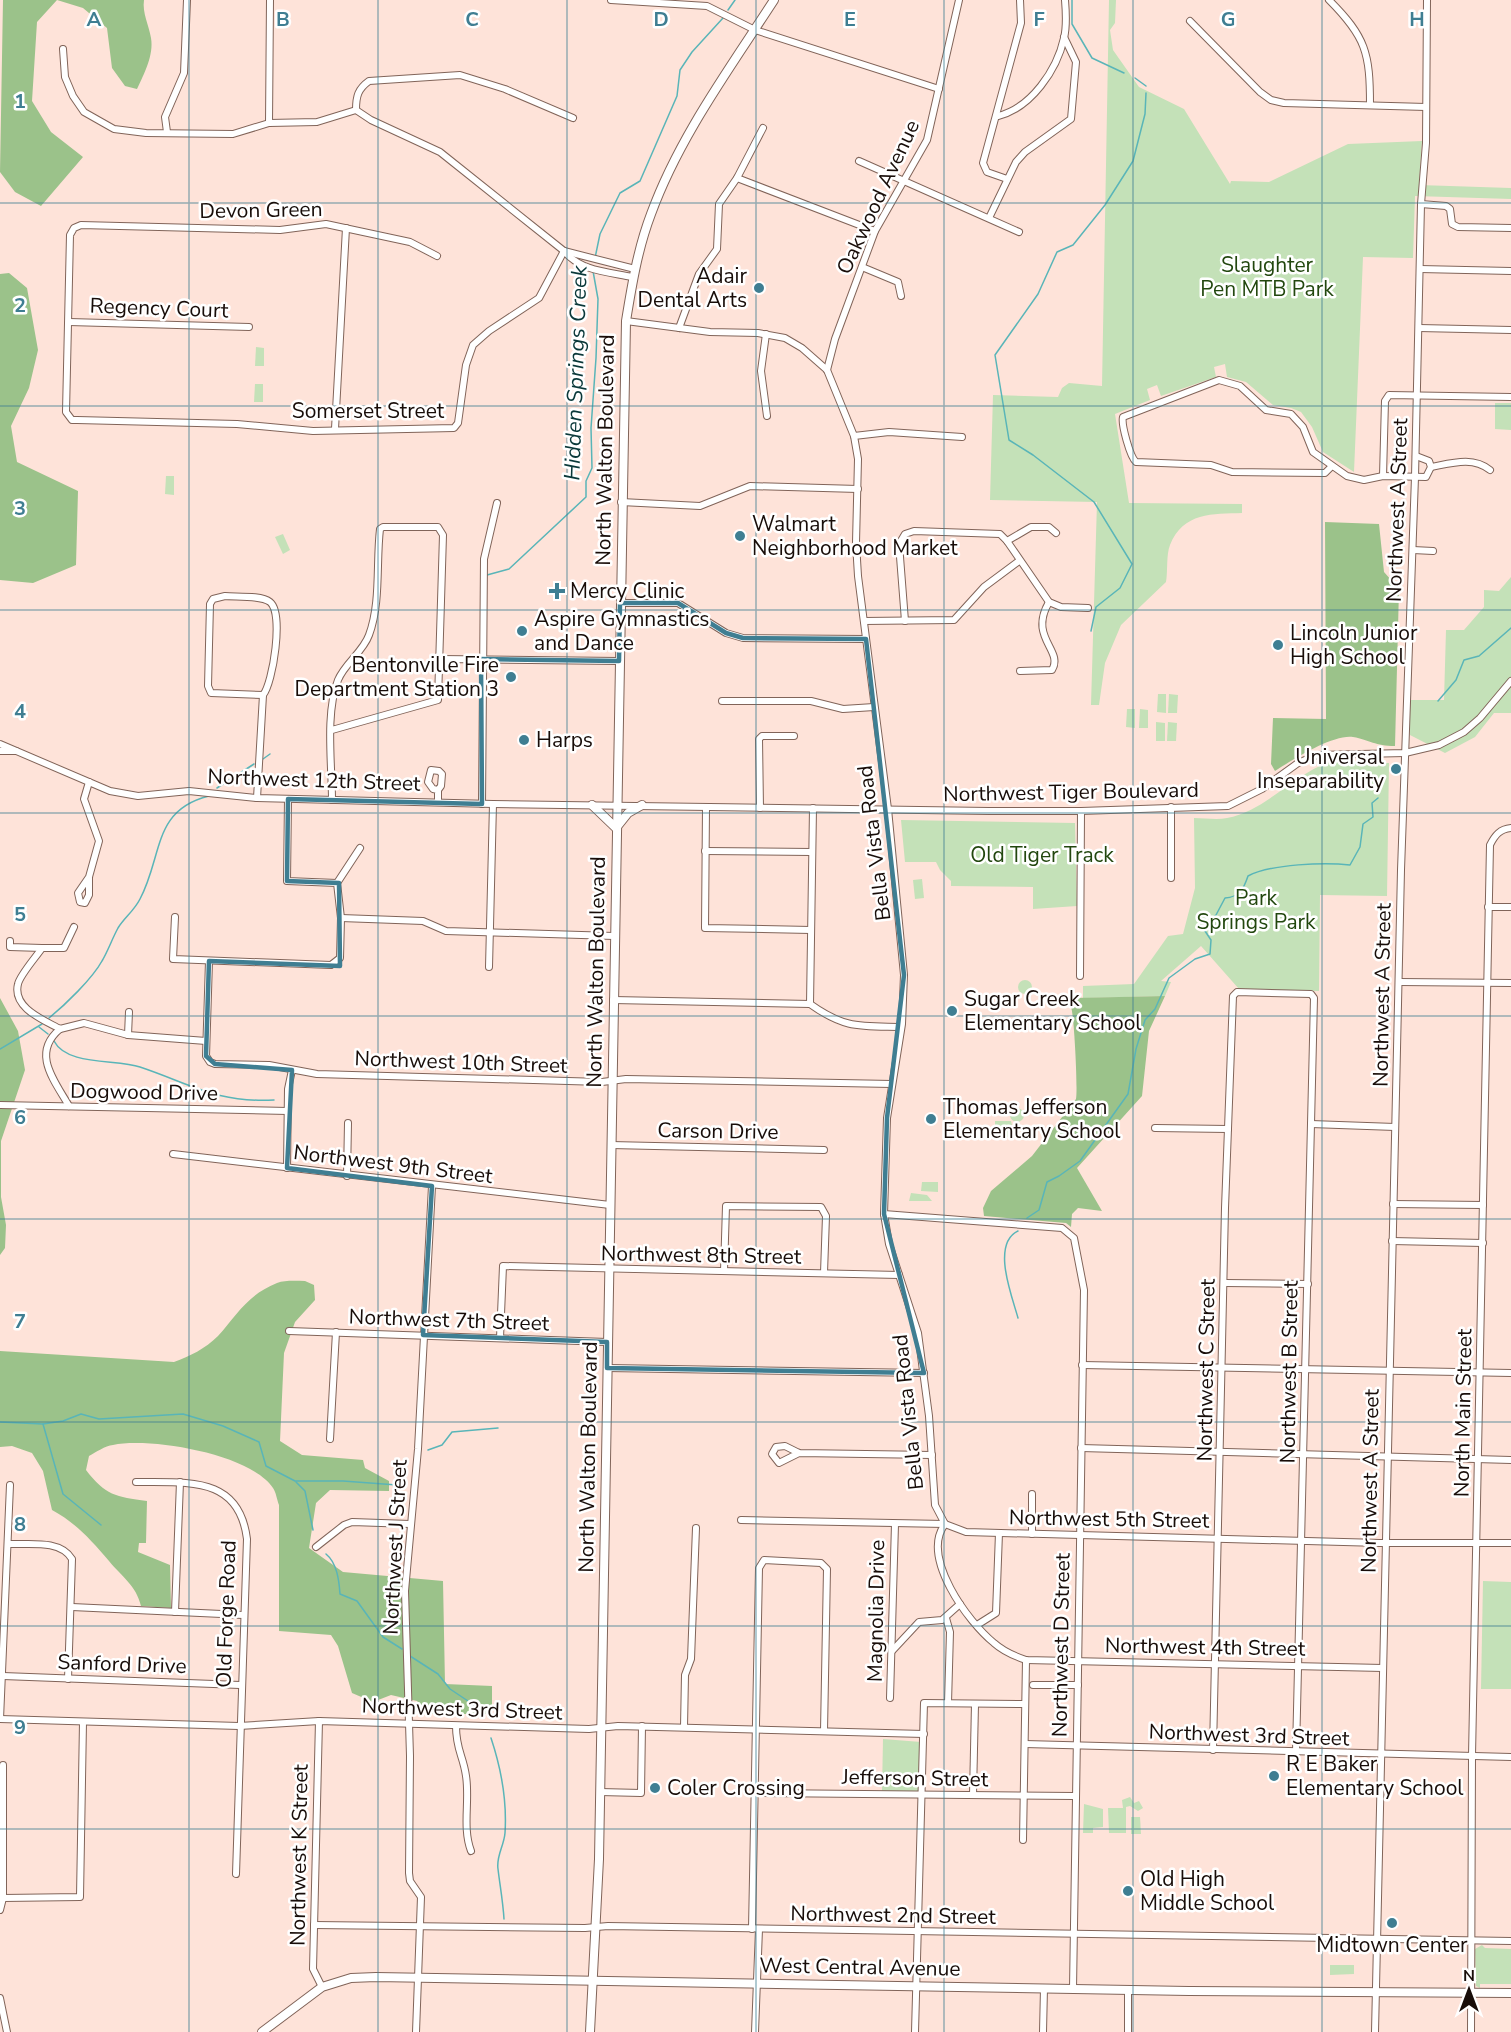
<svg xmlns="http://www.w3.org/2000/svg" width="1511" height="2032" viewBox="0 0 1511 2032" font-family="'Nunito Sans',sans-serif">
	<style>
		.green { fill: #c4e1b8 }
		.forest { fill: #9bc28a }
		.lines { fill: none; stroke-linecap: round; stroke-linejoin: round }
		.stream { stroke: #59b5b8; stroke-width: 1.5 }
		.minor-casing { stroke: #816459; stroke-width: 8 }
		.major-casing { stroke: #816459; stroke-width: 10 }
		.minor { stroke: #fff; stroke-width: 6 }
		.major { stroke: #fff; stroke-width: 8 }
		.marked { fill: none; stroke: #3f7e92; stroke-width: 4.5; stroke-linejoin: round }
		.grid { fill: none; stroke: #3f7e92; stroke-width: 1.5; stroke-opacity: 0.55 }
		.poi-dot { fill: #3f7e92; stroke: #fff; stroke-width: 2 }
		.labels { text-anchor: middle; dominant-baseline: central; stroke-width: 5; stroke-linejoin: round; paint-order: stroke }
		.street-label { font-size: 21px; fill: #180d09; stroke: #fff }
		.park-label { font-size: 21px; fill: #22470e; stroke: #fff }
		.poi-label { font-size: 21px; fill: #180d09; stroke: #fff; text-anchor: start }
		.water-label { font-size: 22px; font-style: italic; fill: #0a3839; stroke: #fff }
		.grid-label { font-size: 20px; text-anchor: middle; font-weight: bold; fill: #3f7e92; stroke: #fff; stroke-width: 5; stroke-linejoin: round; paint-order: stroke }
	</style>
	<rect width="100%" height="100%" fill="#fee3d9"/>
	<!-- green -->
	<g class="green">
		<path d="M1109 0H1116L1115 23 1110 30 1113 50 1139 87 1184 109 1230 184 1231 181 1269 182 1348 144 1422 141 1419 185 1511 188V199L1415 196 1413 258 1363 257 1354 472 1323 452 1312 427 1301 412 1291 408 1273 405 1246 382 1227 377 1225 364 1214 367 1216 377 1161 396 1157 385 1147 389 1150 400 1115 414 1129 503 1242 504V513C1213 514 1183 512 1170 545 1166 555 1168 571 1166 582L1121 625 1105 663 1099 705H1091L1097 502 990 500 993 395 1058 397 1062 388 1069 383 1102 386Z"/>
		<path d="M256 347 264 348V366H255Z"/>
		<path d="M255 384H263V402H254Z"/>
		<path d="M1495 403H1511V430L1495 429Z"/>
		<path d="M166 476H174V495L165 494Z"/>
		<path d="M283 534 290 550 283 554 275 537Z"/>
		<path d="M1511 577V713H1494L1475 737 1445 753 1410 735V700H1444L1446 630H1464L1484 607V590L1499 591Z"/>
		<path d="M1158 694H1166V713L1157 712Z"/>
		<path d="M1169 694 1178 695 1177 713H1168Z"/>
		<path d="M1127 709H1135V728L1126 727Z"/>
		<path d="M1140 709 1148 710V728H1139Z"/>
		<path d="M1156 722 1165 723V741H1156Z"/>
		<path d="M1168 722 1177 723 1176 741H1167Z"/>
		<path d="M1330 762 1389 763 1387 896 1320 895 1319 991 1239 989 1201 946 1161 981 1171 982 1165 996 1083 998V986L1134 984 1168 936 1183 934 1195 888 1194 818C1205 818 1217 820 1227 818 1266 811 1293 774 1330 762Z"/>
		<path d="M901 820 1075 823 1077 906 1033 909V887L951 886V881L940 870 936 862H905Z"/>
		<path d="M922 879 924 898 915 899 913 880Z"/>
		<circle cx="1025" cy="987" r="7"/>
		<circle cx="1017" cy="1115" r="7"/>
		<path d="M995 1121H1011L1012 1125 1020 1126 1019 1137H995Z"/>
		<path d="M922 1182H938V1192L921 1191Z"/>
		<path d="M911 1193 927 1195 932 1201H909Z"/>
		<path d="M1483 1581 1511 1582V1689H1481Z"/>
		<path d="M883 1739 921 1742 919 1791H882Z"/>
		<path d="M1130 1797 1134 1803 1139 1801 1143 1808 1138 1811 1130 1806 1126 1807V1833H1109L1108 1808H1123L1122 1800Z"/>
		<path d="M1084 1804 1103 1809V1827L1093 1828V1833H1083Z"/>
		<path d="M1131 1817H1140L1141 1834H1131Z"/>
		<path d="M1482 1945 1485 1948 1511 1949V1984H1480V1988L1476 1986 1475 1949Z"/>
		<path d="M1330 1965H1354V1974L1330 1975Z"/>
	</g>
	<!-- forest -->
	<g class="forest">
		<path d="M3 0H144C142 13 149 25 151 38 154 55 144 74 137 89L125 86 112 68 107 28 83 8 57 0 37 22 32 101 51 132 83 157 41 206 15 192 0 172Z"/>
		<path d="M9 273 27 288 38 350 29 388 11 426 17 462 78 491 76 565 33 583 0 580V274Z"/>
		<path d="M1325 522 1379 524 1384 572 1399 589 1395 746C1375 746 1370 740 1353 737 1333 734 1292 760 1275 771L1271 764 1273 718 1326 719Z"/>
		<path d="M1165 996 1149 1031 1142 1096 1077 1168 1102 1211 1078 1208 1072 1214 1071 1227 1066 1223 984 1216 983 1208 991 1191 1032 1156 1076 1099C1078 1090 1074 1013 1071 1007L1073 998Z"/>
		<path d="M0 998 18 1031 25 1070 1 1141V1197L6 1225 5 1248 0 1255Z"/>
		<path d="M305 1281 314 1285 315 1300 295 1322 284 1353 280 1441 302 1455 363 1460 365 1468 389 1481V1491L330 1490 316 1503 309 1548 343 1572 443 1581 445 1684 492 1686V1714H427L417 1701 391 1695 373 1702 352 1693 338 1646 331 1635 279 1631V1505C277 1500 276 1492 273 1488 251 1454 150 1437 113 1445 105 1446 96 1452 89 1456L86 1470C105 1495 116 1497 147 1501L146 1543H139L138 1552 170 1565 171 1608 141 1606C136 1585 122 1577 109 1561 91 1540 76 1523 52 1510L43 1471 32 1453 12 1446 0 1447V1351L174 1362C190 1356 205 1349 218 1336 237 1315 247 1295 277 1283 285 1280 296 1281 305 1281Z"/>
	</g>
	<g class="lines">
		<!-- stream -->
		<g class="stream">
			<path d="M1072 0V24L1092 58 1124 73"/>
			<path d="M728 10 735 0"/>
			<path d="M1135 78 1146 86"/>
			<path d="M595 258 600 234 620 193 640 181 677 96 680 70 692 52 723 18"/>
			<path d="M487 575 509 569 586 497V481L592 468 591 428 596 358 598 299 593 271"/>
			<path d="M1091 631 1096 607 1120 588 1132 564 1094 502 1033 455 1009 440 995 355 1038 294 1057 252 1073 245 1105 205 1133 161 1145 114 1146 93"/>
			<path d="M1438 701 1456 680 1464 660 1479 656 1511 628"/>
			<path d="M263 759 270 754"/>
			<path d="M217 788 254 764"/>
			<path d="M49 1018C65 1005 92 979 102 961 108 951 112 939 118 928 124 918 134 911 140 899 163 856 152 810 209 796"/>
			<path d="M39 1027 48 1034"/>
			<path d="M54 1041C67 1066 116 1059 140 1067 191 1084 216 1103 274 1100"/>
			<path d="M0 1049 42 1024"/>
			<path d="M1027 1218 1039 1210 1047 1182 1059 1176 1080 1161 1128 1094 1136 1049 1145 1020 1155 1009 1169 978 1195 959 1210 954 1211 940 1203 928 1216 915 1225 898C1240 897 1244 888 1248 876 1271 864 1325 862 1350 865L1360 847 1363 824 1373 817 1372 803 1378 798"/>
			<path d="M1018 1231C991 1244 1012 1296 1018 1318"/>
			<path d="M0 1422 43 1424 63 1421 81 1414 99 1419 183 1414 223 1426 259 1442 266 1466 295 1481H343L397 1485"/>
			<path d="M43 1424 63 1494 101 1525"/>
			<path d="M428 1450 442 1445 452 1432 498 1428"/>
			<path d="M296 1482 305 1491 313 1530"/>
			<path d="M326 1554C337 1563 339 1580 340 1594L357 1601 383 1637 402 1649"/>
			<path d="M410 1656 438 1674 450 1689 477 1707"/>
			<path d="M491 1738C501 1768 507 1802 505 1833 504 1846 496 1856 498 1869 500 1886 503 1902 504 1919"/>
		</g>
		<!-- minor casing -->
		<g class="minor-casing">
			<g id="minor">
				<path d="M611 0 707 6 755 30 939 89"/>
				<path d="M1329 0C1366 37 1370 53 1370 105"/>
				<path d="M1190 21 1260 92 1271 100 1284 103 1426 107"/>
				<path d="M63 49 65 77 73 96 84 112 114 129 146 133 233 134 269 123 317 122 356 110"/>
				<path d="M356 110 371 120 440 152 564 251C580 271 608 272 632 277"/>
				<path d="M356 110C356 96 358 89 369 81L460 75 505 89 573 118"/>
				<path d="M998 116C1031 108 1057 70 1064 38 1067 26 1066 12 1065 0"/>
				<path d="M269 123 270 0"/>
				<path d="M167 132 165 117 184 73 187 0"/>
				<path d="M859 161 1019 232"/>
				<path d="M737 178 875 231"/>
				<path d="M1007 179 987 172 983 163 1021 23 1020 0"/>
				<path d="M1421 204 1446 206 1450 209 1452 224 1458 227 1511 228"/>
				<path d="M989 218 1016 162 1025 152 1071 119 1076 62 1064 37"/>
				<path d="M564 251 635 269"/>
				<path d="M437 256 410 242 326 224 280 230 81 225 74 228 70 235 66 412 72 420H77L237 424 313 431 454 428 458 423 466 365 473 345 489 331 539 298 564 251"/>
				<path d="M862 267 898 282 901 296"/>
				<path d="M1420 269 1511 271"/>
				<path d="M626 321 710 332 758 333 785 338 802 348 827 370 854 436 858 459 856 543 858 576 888 809 904 975 902 1024 887 1118 884 1214 889 1244 918 1333 929 1416 935 1505 945 1524"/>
				<path d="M69 322 249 327"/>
				<path d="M679 328 699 274 717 249 719 204 737 178 763 128"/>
				<path d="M1419 328 1511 330"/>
				<path d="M766 334 761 371 767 416"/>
				<path d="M827 370 835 339 875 231 927 140 959 0"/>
				<path d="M335 429 346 228"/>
				<path d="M854 436 889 432 962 437"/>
				<path d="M1331 467 1325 473 1232 472 1211 465 1136 462C1130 457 1121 424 1123 417L1219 380 1240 386 1266 410 1291 414 1303 427 1313 452 1347 476 1364 480 1383 476 1426 477 1431 467 1429 461 1416 456"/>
				<path d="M1431 467C1452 463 1473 456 1490 470"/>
				<path d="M1383 476 1385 401 1389 395 1511 397"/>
				<path d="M621 502 700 506 750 486 858 489"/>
				<path d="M1007 541 1031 527H1049L1056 533"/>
				<path d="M1413 550 1433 551"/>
				<path d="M225 596C237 597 261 595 270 602 284 613 273 683 263 695L211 693 208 686 210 604 213 599Z"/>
				<path d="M620 603H678L726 633 743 638 866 639"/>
				<path d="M864 621 954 620 984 587 1019 561"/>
				<path d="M905 621 899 544 905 534 914 531 1000 534 1007 541 1049 602 1061 607 1088 608"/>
				<path d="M440 659 619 661"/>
				<path d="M1020 671 1052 670C1064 650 1028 638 1049 602"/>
				<path d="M722 701H811L843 709 874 707"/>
				<path d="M332 730 438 700 443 535 438 527H383L380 529C376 563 381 603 369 635 363 652 345 663 338 680 325 713 332 765 332 800"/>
				<path d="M0 744 110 791 138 796 189 791 257 798 493 804 989 811H1081L1228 806 1262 789 1298 763 1317 755 1405 753 1439 745 1464 732 1480 718 1511 681"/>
				<path d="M0 751H16"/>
				<path d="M89 782 84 799 99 841 89 877V895L85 903 80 902 78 893 89 877"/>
				<path d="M438 790 433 789 428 782 431 770 439 771 442 774 441 786 438 790V802"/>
				<path d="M257 798 263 695"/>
				<path d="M482 804 484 559 497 503"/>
				<path d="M706 807 705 928 811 930"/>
				<path d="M760 808 759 739 762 736H794"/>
				<path d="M705 851 812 852"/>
				<path d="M1171 878V807"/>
				<path d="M337 883 360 848"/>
				<path d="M1488 907H1511"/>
				<path d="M175 917 173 959 331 965 340 958 341 918 337 883 287 881 288 799"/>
				<path d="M341 918 423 921 446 931 614 936"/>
				<path d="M74 927 64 948H42C36 957 20 975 18 984 12 1008 44 1020 60 1029L84 1023 128 1035 206 1041"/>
				<path d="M10 941V947L42 948"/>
				<path d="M209 961 206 1056 210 1062 215 1064 269 1065 317 1074 602 1082 626 1079 892 1084"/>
				<path d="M489 967 493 804"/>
				<path d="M1080 976 1081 811"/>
				<path d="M1399 982 1511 983"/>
				<path d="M613 1000 810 1004C845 1029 860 1026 901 1027"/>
				<path d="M810 1004 813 808"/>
				<path d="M60 1029C31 1053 54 1080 69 1106"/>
				<path d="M128 1035 129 1012"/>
				<path d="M0 1105 288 1111"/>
				<path d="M1311 1124 1395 1127"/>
				<path d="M1155 1128 1228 1129"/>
				<path d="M611 1145 824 1150"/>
				<path d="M173 1154 610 1205"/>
				<path d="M287 1168 288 1089 292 1070"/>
				<path d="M347 1176 348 1123"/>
				<path d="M1393 1204 1483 1205"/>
				<path d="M884 1214 1062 1228 1074 1238 1084 1290 1073 1989"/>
				<path d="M1392 1241 1483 1243"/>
				<path d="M724 1271 726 1206 821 1207 826 1216 824 1273"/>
				<path d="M1225 1283 1308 1284"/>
				<path d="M289 1331 607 1342"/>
				<path d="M500 1338 503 1266 899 1275"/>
				<path d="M1082 1365 1511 1373"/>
				<path d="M607 1368 924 1373"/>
				<path d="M330 1439 336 1332"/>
				<path d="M1081 1448 1511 1460"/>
				<path d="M799 1453 779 1463 772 1454 776 1447 785 1446 799 1453 932 1455"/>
				<path d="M136 1482C187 1483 239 1475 247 1539L236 1874"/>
				<path d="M741 1520 945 1524 966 1532 1380 1543H1511"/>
				<path d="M945 1524C920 1557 968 1622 994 1643 1004 1652 1014 1656 1026 1660L1383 1668"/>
				<path d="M1032 1534V1494"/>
				<path d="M8 1544C28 1545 60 1539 72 1559L68 1679"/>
				<path d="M316 1547 344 1525 352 1522 410 1524"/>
				<path d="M72 1607 243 1615"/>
				<path d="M175 1612 180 1482"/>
				<path d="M946 1618 950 1632 948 1703"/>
				<path d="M977 1625 996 1613 999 1533"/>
				<path d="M892 1651 919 1622 942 1620 960 1604"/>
				<path d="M3 1676 240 1685"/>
				<path d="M1033 1685H1078"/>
				<path d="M890 1698 895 1524"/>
				<path d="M0 1719 239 1726 319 1721 589 1729 618 1726 924 1734"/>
				<path d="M0 1719 10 1485"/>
				<path d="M319 1721 313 1969 322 1987"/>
				<path d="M456 1726C456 1750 463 1755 466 1776 470 1801 462 1827 471 1851"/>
				<path d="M684 1727 685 1675 691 1659 696 1528"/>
				<path d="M1025 1744 1511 1757"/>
				<path d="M1213 1750 1225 1208 1233 996 1237 992 1311 994 1314 998 1296 1752"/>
				<path d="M600 1792 641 1793 642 1726"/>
				<path d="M756 1793 1074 1796"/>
				<path d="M973 1795 975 1704"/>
				<path d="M1023 1840 1026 1660"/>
				<path d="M3 1898 80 1897 83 1722"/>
				<path d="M0 1910 3 1898V1765"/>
				<path d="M314 1925 585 1928 608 1926 1511 1941"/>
				<path d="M752 1929 759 1568 764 1560 821 1563 827 1569 824 1731"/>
				<path d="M0 1998 7 2032"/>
				<path d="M416 2032 421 1897 410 1881 409 1873 410 1756 405 1591 418 1449 432 1186"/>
				<path d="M755 2032 759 1929"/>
				<path d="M915 2032 924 1703 1025 1704"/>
				<path d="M1043 2032 1044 1988"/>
				<path d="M1128 2032V1990"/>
				<path d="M1375 2032 1401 870 1415 477 1421 204 1426 143 1427 0"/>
				<path d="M1471 2032 1472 1756 1490 845C1495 835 1500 829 1511 828"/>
			</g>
		</g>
		<!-- major casing -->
		<g class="major-casing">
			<g id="major">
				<path d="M592 805 616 828 628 813 642 805"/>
				<path d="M262 2032 322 1987 351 1978 376 1977 1189 1991 1511 1993"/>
				<path d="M590 2032 599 1859 626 321C632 284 638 248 651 214 679 137 730 68 774 0"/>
			</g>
		</g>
		<!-- minor -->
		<use href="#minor" class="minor"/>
		<!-- major -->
		<use href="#major" class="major"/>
	</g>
	<!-- marked area -->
	<path class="marked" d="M620 603H678L726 633 743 638 866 639 904 975 887 1118 884 1214 924 1373 607 1368V1342L423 1335 432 1186 287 1168 292 1070 215 1064 206 1056 209 961 340 966 339 883 287 881 288 799 482 804 481 659 619 661Z"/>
	<!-- grid -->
	<path class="grid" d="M189 0V2032M378 0V2032M567 0V2032M756 0V2032M944 0V2032M1133 0V2032M1322 0V2032M0 203H1511M0 406H1511M0 610H1511M0 813H1511M0 1016H1511M0 1219H1511M0 1422H1511M0 1626H1511M0 1829H1511"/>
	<!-- markers -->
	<g class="poi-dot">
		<circle cx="759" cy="288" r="6"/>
		<circle cx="740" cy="536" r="6"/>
		<path d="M554 582h6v6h6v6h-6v6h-6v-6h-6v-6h6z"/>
		<circle cx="522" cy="631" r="6"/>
		<circle cx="1278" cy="645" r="6"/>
		<circle cx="511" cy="677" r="6"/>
		<circle cx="524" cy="740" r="6"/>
		<circle cx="1396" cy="769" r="6"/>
		<circle cx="952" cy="1011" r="6"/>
		<circle cx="931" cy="1119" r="6"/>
		<circle cx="1274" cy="1776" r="6"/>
		<circle cx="655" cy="1788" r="6"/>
		<circle cx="1128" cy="1891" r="6"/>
		<circle cx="1392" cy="1923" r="6"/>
	</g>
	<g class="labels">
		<!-- street labels -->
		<g class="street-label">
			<text transform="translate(878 197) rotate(-65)">Oakwood Avenue</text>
			<text transform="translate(261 210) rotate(-1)">Devon Green</text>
			<text transform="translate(159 308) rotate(2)">Regency Court</text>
			<text x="368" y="411">Somerset Street</text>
			<text transform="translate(605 450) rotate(-89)">North Walton Boulevard</text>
			<text transform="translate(1397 510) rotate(-88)">Northwest A Street</text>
			<text transform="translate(314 780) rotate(2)">Northwest 12th Street</text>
			<text transform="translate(1071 792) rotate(-1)">Northwest Tiger Boulevard</text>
			<text transform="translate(874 843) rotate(-97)">Bella Vista Road</text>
			<text transform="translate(596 972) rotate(-89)">North Walton Boulevard</text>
			<text transform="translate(1382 995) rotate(-89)">Northwest A Street</text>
			<text transform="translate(461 1062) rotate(2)">Northwest 10th Street</text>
			<text transform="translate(144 1092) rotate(1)">Dogwood Drive</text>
			<text transform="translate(718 1131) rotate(1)">Carson Drive</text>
			<text transform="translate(393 1164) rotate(7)">Northwest 9th Street</text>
			<text transform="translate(701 1255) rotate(1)">Northwest 8th Street</text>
			<text transform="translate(449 1320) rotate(2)">Northwest 7th Street</text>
			<text transform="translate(1206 1370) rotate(-89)">Northwest C Street</text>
			<text transform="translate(1289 1372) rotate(-89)">Northwest B Street</text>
			<text transform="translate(908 1412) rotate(-96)">Bella Vista Road</text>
			<text transform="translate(1463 1413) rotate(-89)">North Main Street</text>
			<text transform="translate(588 1457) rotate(-89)">North Walton Boulevard</text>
			<text transform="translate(1370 1481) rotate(-89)">Northwest A Street</text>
			<text transform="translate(1109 1519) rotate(1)">Northwest 5th Street</text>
			<text transform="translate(395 1547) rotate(-87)">Northwest J Street</text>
			<text transform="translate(876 1611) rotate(-89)">Magnolia Drive</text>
			<text transform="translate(226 1614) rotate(-88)">Old Forge Road</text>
			<text transform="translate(1061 1645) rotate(-89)">Northwest D Street</text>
			<text transform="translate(1205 1647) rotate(1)">Northwest 4th Street</text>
			<text transform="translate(122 1664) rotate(2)">Sanford Drive</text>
			<text transform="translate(462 1709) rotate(2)">Northwest 3rd Street</text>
			<text transform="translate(1249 1735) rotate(2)">Northwest 3rd Street</text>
			<text transform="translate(915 1778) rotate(1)">Jefferson Street</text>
			<text transform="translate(299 1855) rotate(-89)">Northwest K Street</text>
			<text transform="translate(893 1915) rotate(1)">Northwest 2nd Street</text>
			<text transform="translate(860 1967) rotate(1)">West Central Avenue</text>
		</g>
		<!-- park labels -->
		<g class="park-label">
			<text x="1267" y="265">Slaughter<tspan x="1267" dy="24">Pen MTB Park</tspan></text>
			<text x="1042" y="855">Old Tiger Track</text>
			<text x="1256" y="898">Park<tspan x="1256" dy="24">Springs Park</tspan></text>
		</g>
		<!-- poi labels -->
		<g class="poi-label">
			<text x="747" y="276" text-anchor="end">Adair<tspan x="747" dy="24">Dental Arts</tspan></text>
			<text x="752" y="524">Walmart<tspan x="752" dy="24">Neighborhood Market</tspan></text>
			<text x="570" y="591">Mercy Clinic</text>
			<text x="534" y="619">Aspire Gymnastics<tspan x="534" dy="24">and Dance</tspan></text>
			<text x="1290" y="633">Lincoln Junior<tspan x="1290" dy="24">High School</tspan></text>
			<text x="499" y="665" text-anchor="end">Bentonville Fire<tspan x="499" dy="24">Department Station 3</tspan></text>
			<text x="536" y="740">Harps</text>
			<text x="1384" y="757" text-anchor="end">Universal<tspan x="1384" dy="24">Inseparability</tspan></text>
			<text x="964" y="999">Sugar Creek<tspan x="964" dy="24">Elementary School</tspan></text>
			<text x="943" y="1107">Thomas Jefferson<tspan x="943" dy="24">Elementary School</tspan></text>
			<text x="1286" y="1764">R E Baker<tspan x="1286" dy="24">Elementary School</tspan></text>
			<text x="667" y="1788">Coler Crossing</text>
			<text x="1140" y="1879">Old High<tspan x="1140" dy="24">Middle School</tspan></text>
			<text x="1392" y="1945" text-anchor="middle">Midtown Center</text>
		</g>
		<!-- water labels -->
		<g class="water-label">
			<text transform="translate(576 373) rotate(-88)">Hidden Springs Creek</text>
		</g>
	</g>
	<g class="grid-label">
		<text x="94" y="26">A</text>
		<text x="283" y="26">B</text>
		<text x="472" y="26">C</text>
		<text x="661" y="26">D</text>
		<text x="850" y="26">E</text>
		<text x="1039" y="26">F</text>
		<text x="1228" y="26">G</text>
		<text x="1417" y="26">H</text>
		<text x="20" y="108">1</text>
		<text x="20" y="312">2</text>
		<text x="20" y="515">3</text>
		<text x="20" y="718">4</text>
		<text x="20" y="921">5</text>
		<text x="20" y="1124">6</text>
		<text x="20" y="1328">7</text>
		<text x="20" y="1531">8</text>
		<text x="20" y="1734">9</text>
	</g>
	<!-- north arrow -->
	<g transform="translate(1469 1990)" stroke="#ffffff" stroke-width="4.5" paint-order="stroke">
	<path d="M0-4.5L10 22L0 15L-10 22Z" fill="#180d09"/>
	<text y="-9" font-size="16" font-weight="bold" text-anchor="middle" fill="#180d09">N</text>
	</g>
</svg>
